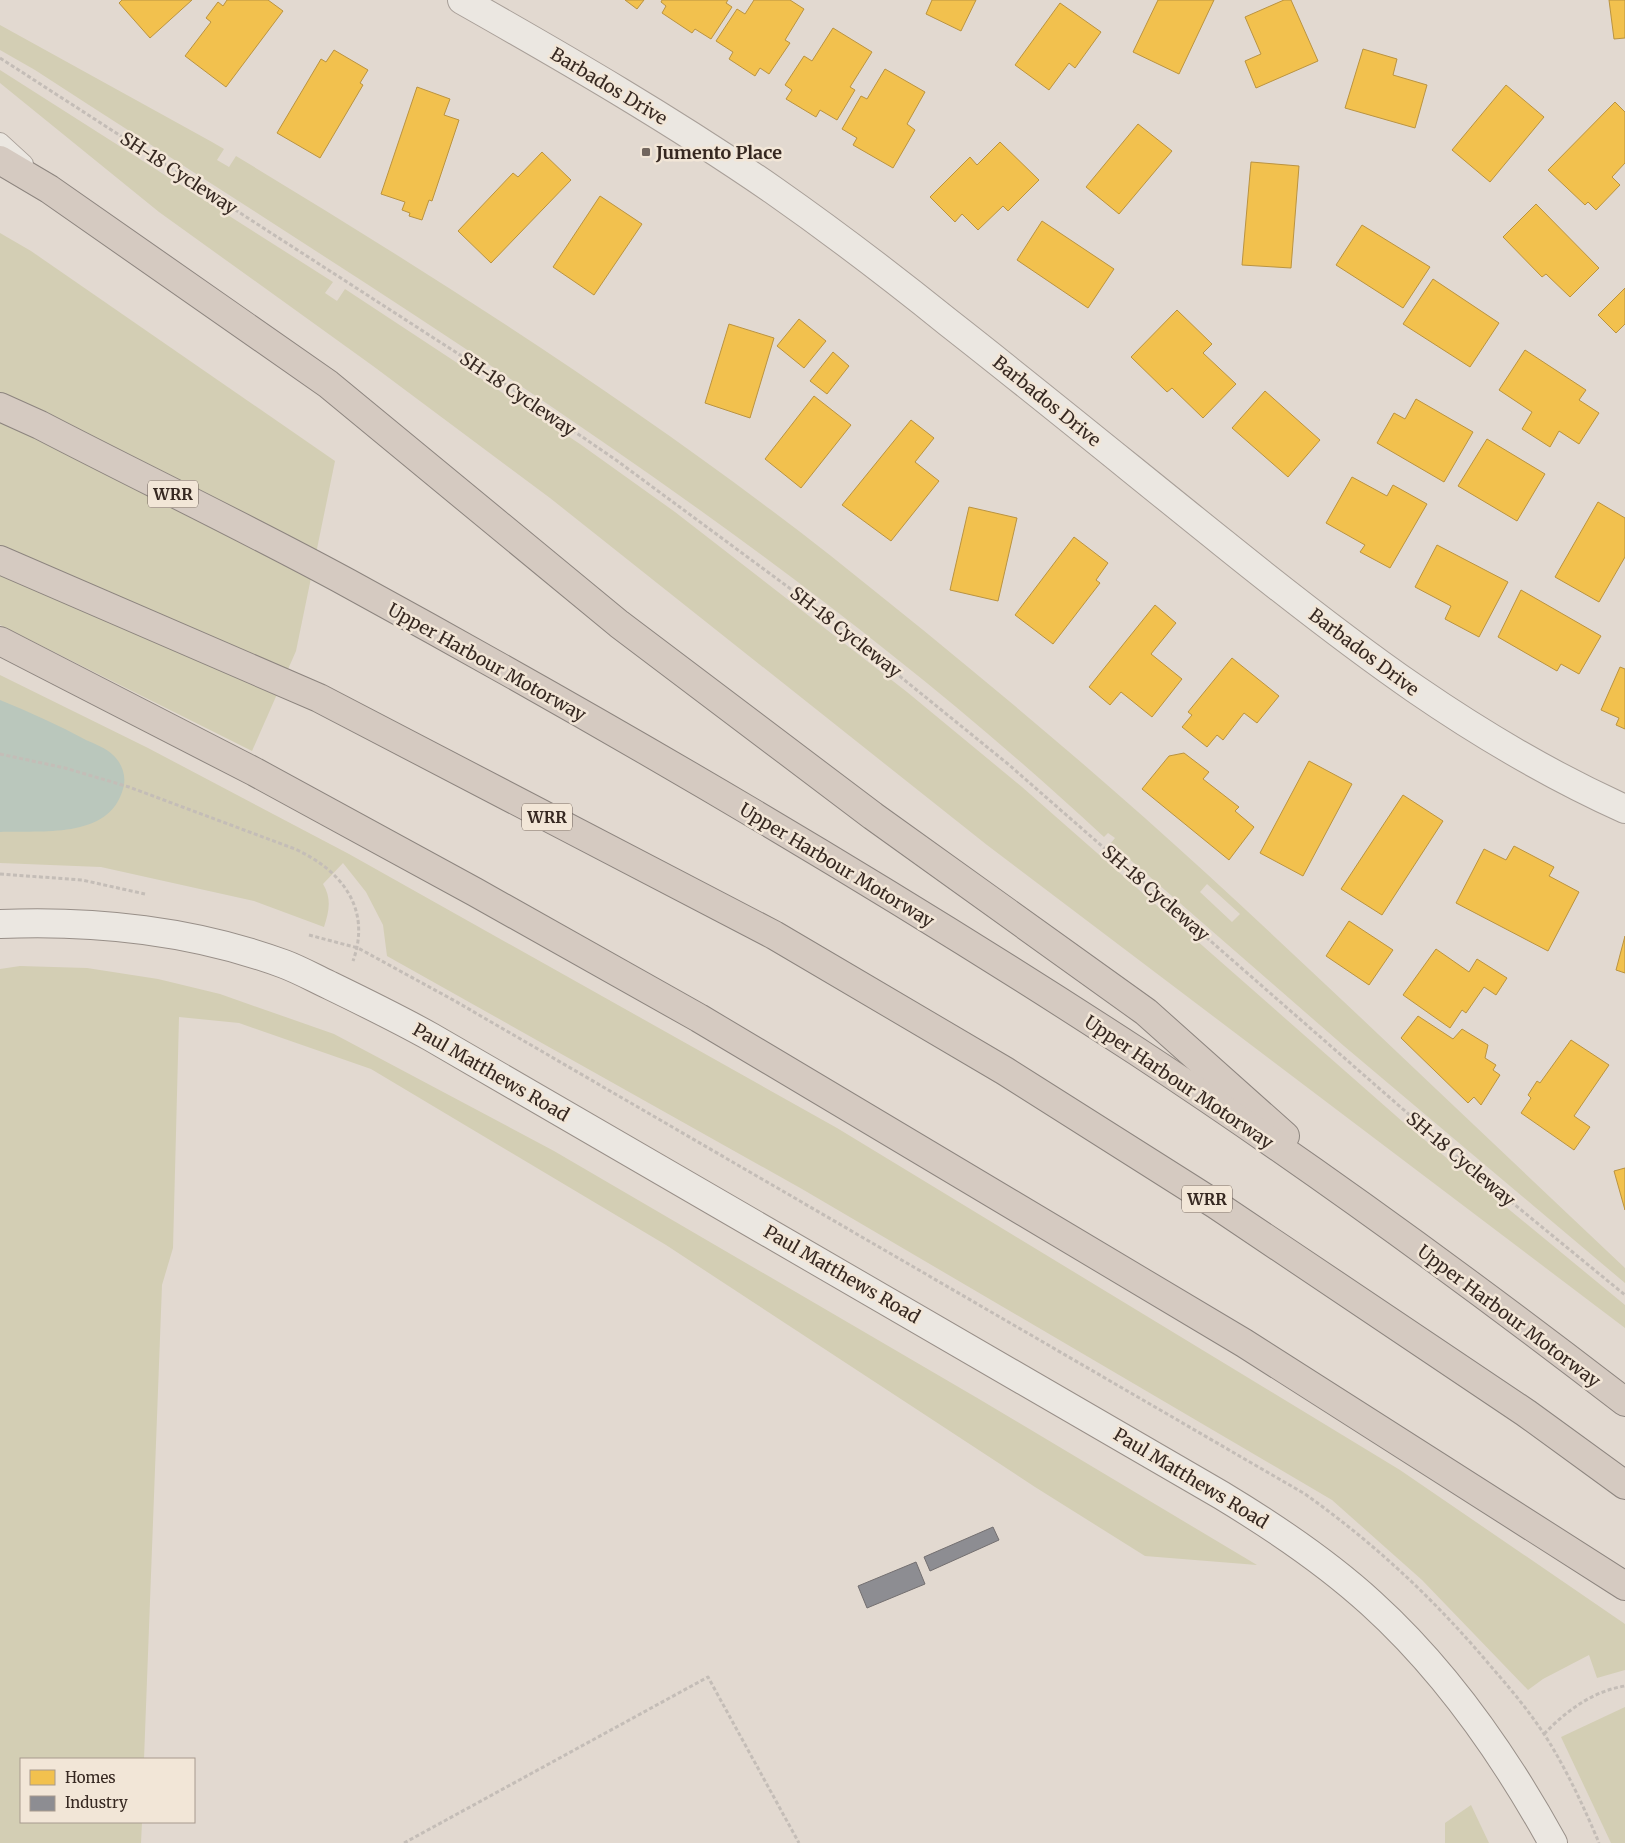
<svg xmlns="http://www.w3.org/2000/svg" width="1625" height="1843" viewBox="0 0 1625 1843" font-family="Merriweather,serif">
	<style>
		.green { fill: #d3ceb4; fill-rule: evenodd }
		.water { fill: #bac7bc }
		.homes { fill: #f2c14e; stroke: #ba9340 }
		.industry { fill: #8d8d92; stroke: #736f70 }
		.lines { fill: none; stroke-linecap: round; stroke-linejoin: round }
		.service-casing { stroke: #a89f98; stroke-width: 20 }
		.tertiary-casing { stroke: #a89f98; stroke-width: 30 }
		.secondary-casing { stroke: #988f88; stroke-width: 30 }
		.motorway-casing { stroke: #8d857f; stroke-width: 30 }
		.path { stroke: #c4bdb7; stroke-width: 3; stroke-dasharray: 4 2.5; stroke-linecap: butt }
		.service { stroke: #ebe7e1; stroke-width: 18 }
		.tertiary { stroke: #ebe7e1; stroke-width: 28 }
		.secondary { stroke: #ebe7e1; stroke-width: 28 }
		.motorway { stroke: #d5cac1; stroke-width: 28 }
		.poi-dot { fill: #72665e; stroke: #f2e6d7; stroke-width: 2 }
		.labels { text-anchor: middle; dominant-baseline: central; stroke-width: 5; stroke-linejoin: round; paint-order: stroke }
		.shield { fill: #f2e6d7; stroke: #6e6158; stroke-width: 1 }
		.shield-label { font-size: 16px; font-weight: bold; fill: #362821 }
		.street-label { font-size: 18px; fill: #362821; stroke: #f2e6d7 }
		.poi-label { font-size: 18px; font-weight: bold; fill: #362821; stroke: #f2e6d7; text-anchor: start }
	</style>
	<rect width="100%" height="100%" fill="#e2d9d0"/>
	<!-- green -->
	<g class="green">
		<path d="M0 25 212 142 224 149 217 160 229 167 236 156C438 278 645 410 831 556 959 658 1086 763 1207 874 1348 1004 1486 1137 1625 1268V1283L1344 1046 1111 843 1115 838 1108 833 1104 837C782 537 403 309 35 70L0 50ZM1207 884 1240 914 1232 922 1200 892Z"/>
		<path d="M0 70 333 282 325 293 337 301 345 289 580 444 675 512 907 692 1022 787 1403 1122 1625 1305V1328L987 845 550 498 373 366 159 212 0 83Z"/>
		<path d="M0 233 31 251 335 461 296 651 252 751 0 625Z"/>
		<path d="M0 675 148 748 349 854 837 1128 1400 1470 1625 1624V1670L1597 1678 1589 1655 1543 1679 1528 1690 1422 1580 1332 1500 802 1189 387 956 383 925 366 892 343 863 323 884C332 899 329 911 324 927L254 901 101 867 0 863Z"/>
		<path d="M20 966 87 968 158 979 220 994 334 1034 554 1151 979 1399 1257 1565 1145 1556 1035 1487 666 1245 371 1069 239 1023 179 1017 173 1248 162 1285 144 1759H21V1822H142L141 1843H0V969Z"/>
		<path d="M1625 1707V1843H1611L1561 1737Z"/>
		<path d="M1471 1805 1489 1843H1445V1823Z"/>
	</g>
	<!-- water -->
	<path class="water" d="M0 700C30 712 58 725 86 740 95 744 106 748 113 755 122 763 127 777 123 789 109 840 40 830 0 832Z"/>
	<!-- homes -->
	<g class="homes">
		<path d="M122 0H192L150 38 119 3Z"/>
		<path d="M227 0H268L283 11 226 87 185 56 211 22 206 18 218 2 223 6Z"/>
		<path d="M625 0H644L637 9Z"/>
		<path d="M662 0H728L726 3 732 7 711 39 695 29 692 33 662 13 666 6 661 2Z"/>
		<path d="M754 0H790L804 9 785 40 790 43 769 74 760 68 755 76 729 59 733 52 716 41 737 9 745 14Z"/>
		<path d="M932 0H976L961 31 926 14Z"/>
		<path d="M1158 0H1214L1179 74 1133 52Z"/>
		<path d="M1284 0H1291L1318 61 1256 88 1245 61 1261 54 1245 17Z"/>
		<path d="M1609 0H1625V38L1614 39Z"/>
		<path d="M1060 3 1101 32 1075 68 1069 63 1049 90 1015 65Z"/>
		<path d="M833 28 872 52 850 87 855 90 837 120 820 110 816 117 786 99 792 90 785 85 804 56 812 61Z"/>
		<path d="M1363 49 1397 59 1393 75 1427 85 1415 128 1345 108Z"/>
		<path d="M334 50 368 70 360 83 363 85 320 158 277 133 321 59 326 62Z"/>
		<path d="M885 69 925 92 907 124 915 130 893 168 853 145 857 138 842 129 861 96 867 99Z"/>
		<path d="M1506 85 1544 117 1490 182 1452 150Z"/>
		<path d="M417 87 450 99 444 115 459 120 432 201 429 200 422 220 409 216 410 213 402 210 405 202 381 194Z"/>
		<path d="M1615 102 1625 112V163L1612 177 1620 185 1596 210 1588 202 1585 205 1548 170Z"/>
		<path d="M1138 124 1172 151 1119 214 1086 187Z"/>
		<path d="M1000 142 1039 180 1008 211 1003 206 978 230 962 214 955 222 930 197 970 157 977 165Z"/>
		<path d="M542 152 571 180 491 263 458 231 513 173 518 177Z"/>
		<path d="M1251 162 1299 166 1291 268 1242 265Z"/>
		<path d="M600 196 642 224 594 295 553 267Z"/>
		<path d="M1536 204 1599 268 1570 297 1546 274 1542 277 1503 237Z"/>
		<path d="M1042 221 1114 269 1088 308 1017 260Z"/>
		<path d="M1362 225 1430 267 1403 308 1336 265Z"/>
		<path d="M1433 279 1499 323 1470 367 1403 324Z"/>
		<path d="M1625 288V324L1616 333 1598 315Z"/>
		<path d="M1177 310 1212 344 1203 353 1236 384 1203 418 1172 388 1167 392 1131 357Z"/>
		<path d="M799 319 826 341 804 368 777 346Z"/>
		<path d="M729 324 774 338 750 418 705 403Z"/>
		<path d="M1525 350 1586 390 1579 400 1599 413 1579 444 1559 431 1550 447 1522 429 1532 412 1499 390Z"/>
		<path d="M833 352 849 366 827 394 810 381Z"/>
		<path d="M1265 391 1320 440 1288 477 1232 428Z"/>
		<path d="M814 396 851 425 801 488 765 459Z"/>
		<path d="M1416 399 1473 432 1444 482 1377 443 1394 413 1405 419Z"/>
		<path d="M911 420 934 438 915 462 939 481 891 541 842 505Z"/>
		<path d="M1487 439 1545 474 1517 521 1458 486Z"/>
		<path d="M1352 477 1387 496 1393 485 1427 504 1390 568 1360 552 1365 545 1326 523Z"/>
		<path d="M1598 502 1625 518V557L1599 602 1555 577Z"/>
		<path d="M969 507 1017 518 998 601 950 590Z"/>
		<path d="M1074 537 1108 563 1096 580 1100 583 1053 644 1015 615Z"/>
		<path d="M1437 545 1508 582 1479 637 1445 619 1451 606 1415 587Z"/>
		<path d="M1521 590 1601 636 1579 674 1561 664 1557 671 1498 637Z"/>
		<path d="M1155 605 1176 623 1151 654 1182 679 1152 717 1121 692 1110 705 1089 687Z"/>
		<path d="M1232 658 1279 696 1257 723 1244 713 1223 740 1217 735 1207 747 1182 727 1192 715 1188 712Z"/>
		<path d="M1620 667 1625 669V729L1616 725 1619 718 1601 710Z"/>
		<path d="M1184 753 1209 772 1203 779 1239 807 1235 811 1254 827 1229 860 1142 789 1169 756Z"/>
		<path d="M1309 761 1352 784 1303 876 1260 853Z"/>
		<path d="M1403 795 1443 821 1382 915 1341 889Z"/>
		<path d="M1514 846 1554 867 1549 876 1579 892 1548 951 1456 903 1484 849 1506 860Z"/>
		<path d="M1349 921 1393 950 1369 985 1326 956Z"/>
		<path d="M1625 936V973L1616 970Z"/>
		<path d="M1436 949 1469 972 1477 959 1507 978 1496 995 1484 987 1466 1013 1462 1010 1450 1028 1403 995Z"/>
		<path d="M1418 1016 1453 1039 1462 1029 1488 1045 1485 1058 1496 1065 1493 1070 1500 1075 1481 1105 1474 1097 1468 1103 1401 1038Z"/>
		<path d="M1571 1040 1609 1065 1574 1116 1590 1127 1574 1150 1521 1113 1531 1098 1528 1095 1537 1081 1540 1083Z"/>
		<path d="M1625 1168V1210L1614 1171Z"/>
	</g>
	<!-- industry -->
	<g class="industry">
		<path d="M993 1527 999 1540 930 1571 924 1557Z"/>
		<path d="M916 1562 925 1584 867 1608 858 1586Z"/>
	</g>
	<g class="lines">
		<!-- service casing -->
		<g class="service-casing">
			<path id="service" d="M0 142 24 164"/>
		</g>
		<!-- tertiary casing -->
		<g class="tertiary-casing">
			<path id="tertiary" d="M462 0C568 60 673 121 773 190 833 232 892 277 949 323 1041 395 1131 469 1222 542 1350 645 1474 741 1625 809"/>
		</g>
		<!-- secondary casing -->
		<g class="secondary-casing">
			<path id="secondary" d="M0 924C95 920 195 931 284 964 300 970 314 978 329 985 364 1002 397 1018 431 1037L1221 1495C1274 1527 1325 1561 1371 1603 1445 1670 1505 1756 1553 1843"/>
		</g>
		<!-- motorway casing -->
		<g class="motorway-casing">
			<g id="motorway">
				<path d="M0 160 49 189 328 384 619 624 873 816 1146 1012 1285 1136"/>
				<path d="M0 407 40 425C142 478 247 528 348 583 617 730 882 885 1138 1052 1305 1162 1467 1280 1625 1402"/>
				<path d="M0 560 319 698 774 935 1005 1071 1215 1204 1526 1413 1625 1485"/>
				<path d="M0 641 255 772 475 892 699 1018 1244 1343 1625 1586"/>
			</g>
		</g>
		<!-- path -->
		<g class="path">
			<path d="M0 58 505 384 616 460 807 601 1008 764 1476 1173 1625 1295"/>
			<path d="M0 754 65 768 129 787 295 849C341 870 372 908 353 961"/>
			<path d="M0 874 82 880 145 894"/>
			<path d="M309 935 358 948 455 1001 1305 1494C1374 1543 1434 1599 1488 1663 1507 1685 1526 1707 1542 1731 1563 1762 1585 1809 1599 1843"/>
			<path d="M1544 1734C1566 1711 1593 1691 1625 1686"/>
			<path d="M404 1843 708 1677 799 1843"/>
		</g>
		<!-- service -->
		<use href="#service" class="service"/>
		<!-- tertiary -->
		<use href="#tertiary" class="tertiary"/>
		<!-- secondary -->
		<use href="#secondary" class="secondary"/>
		<!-- motorway -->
		<use href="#motorway" class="motorway"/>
	</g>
	<!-- markers -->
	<rect class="poi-dot" x="641" y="147" width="10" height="10" rx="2.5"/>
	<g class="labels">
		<!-- shield labels -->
		<g class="shield">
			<rect x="148" y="480.5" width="50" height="27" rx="4"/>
			<rect x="522" y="803.5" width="50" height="27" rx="4"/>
			<rect x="1182" y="1185.5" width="50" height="27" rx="4"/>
		</g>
		<g class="shield-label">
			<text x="173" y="494">WRR</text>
			<text x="547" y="817">WRR</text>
			<text x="1207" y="1199">WRR</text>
		</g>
		<!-- street labels -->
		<g class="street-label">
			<text transform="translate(609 86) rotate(31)">Barbados Drive</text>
			<text transform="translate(179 173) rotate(33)">SH-18 Cycleway</text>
			<text transform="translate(518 394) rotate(34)">SH-18 Cycleway</text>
			<text transform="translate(1047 401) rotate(39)">Barbados Drive</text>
			<text transform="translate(846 632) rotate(38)">SH-18 Cycleway</text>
			<text transform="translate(1364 652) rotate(37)">Barbados Drive</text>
			<text transform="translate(487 662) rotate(29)">Upper Harbour Motorway</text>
			<text transform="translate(837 865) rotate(31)">Upper Harbour Motorway</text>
			<text transform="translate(1156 893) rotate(41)">SH-18 Cycleway</text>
			<text transform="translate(491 1072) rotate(30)">Paul Matthews Road</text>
			<text transform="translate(1179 1082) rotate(34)">Upper Harbour Motorway</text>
			<text transform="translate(1461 1159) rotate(40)">SH-18 Cycleway</text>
			<text transform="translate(842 1274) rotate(30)">Paul Matthews Road</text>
			<text transform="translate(1509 1316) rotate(37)">Upper Harbour Motorway</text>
			<text transform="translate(1191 1478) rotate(31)">Paul Matthews Road</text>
		</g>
		<!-- poi labels -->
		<g class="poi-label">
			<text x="656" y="152">Jumento Place</text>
		</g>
	</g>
	<!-- legend -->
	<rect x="20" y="1758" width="175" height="65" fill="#f2e6d7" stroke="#a79a8e"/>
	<rect x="30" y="1770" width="25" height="15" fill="#f2c14e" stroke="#a79a8e"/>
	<text x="65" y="1783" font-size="15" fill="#362821">Homes</text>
	<rect x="30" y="1796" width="25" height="15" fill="#8d8d92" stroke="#a79a8e"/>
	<text x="65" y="1808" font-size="15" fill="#362821">Industry</text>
</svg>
